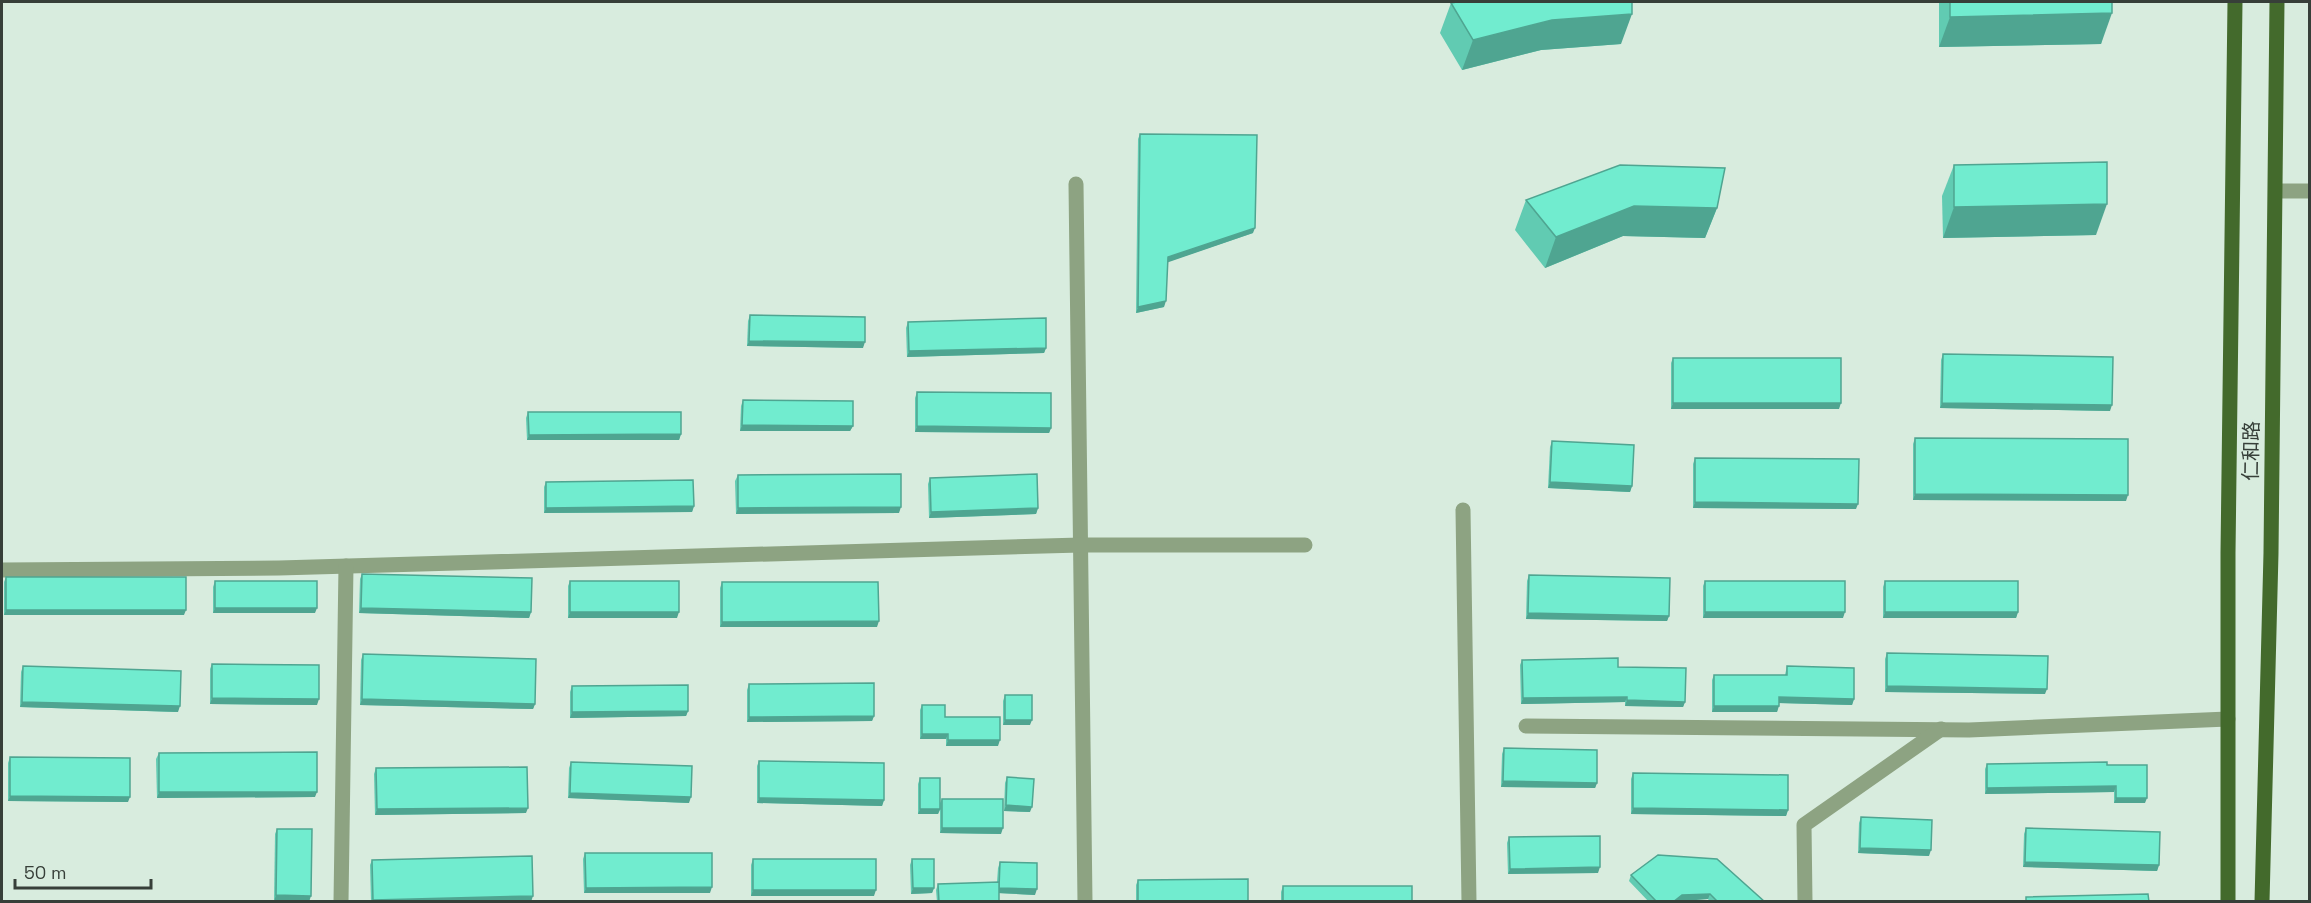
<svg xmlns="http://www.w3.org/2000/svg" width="2311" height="903" viewBox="0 0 2311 903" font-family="'Space Grotesk','Noto Sans SC',sans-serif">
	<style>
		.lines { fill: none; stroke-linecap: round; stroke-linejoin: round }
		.minor { stroke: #8da382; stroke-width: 15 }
		.major { stroke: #436a2c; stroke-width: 15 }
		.wall { fill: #61cbb2 }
		.shaded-wall { fill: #4fa591 }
		.building { fill: #71eccf; stroke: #4fa591; stroke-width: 1.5 }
		.labels { text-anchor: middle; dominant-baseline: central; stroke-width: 4.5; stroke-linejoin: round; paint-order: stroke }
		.street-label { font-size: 20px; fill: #373f39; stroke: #d8ecde }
	</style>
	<rect width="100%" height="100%" fill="#d8ecde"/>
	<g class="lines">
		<!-- minor -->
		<g class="minor">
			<path d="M1076 184 1085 902"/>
			<path d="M2276 191H2310"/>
			<path d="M1463 510 1469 902"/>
			<path d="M2 570 279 568 1081 545H1305"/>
			<path d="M1526 726 1969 730 2228 719"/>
			<path d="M341 902 346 566"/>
			<path d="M1805 902 1804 825 1941 729"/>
		</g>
		<!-- major -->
		<g class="major">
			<path d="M2228 902V553L2235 2"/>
			<path d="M2262 902 2271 553 2277 2"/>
		</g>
	</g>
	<!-- wall -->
	<g class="wall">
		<path d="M1939 2H2112L2101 44 1939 47Z"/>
		<path d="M1451 3 1621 44 1541 50 1462 70 1440 33Z"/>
		<path d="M1140 134 1253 233 1167 262 1164 307 1136 313 1138 139Z"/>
		<path d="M1954 165 2096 235 1943 238 1942 196Z"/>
		<path d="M1526 200 1717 208 1705 238 1623 236 1545 268 1515 230Z"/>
		<path d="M750 315 863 348 747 346 748 321Z"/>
		<path d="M908 322 1046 348 1044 353 907 357 906 328Z"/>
		<path d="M1943 354 2110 411 1940 408 1941 360Z"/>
		<path d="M1673 358 1839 409H1671V363Z"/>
		<path d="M917 392 1051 428 1049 433 915 432V398Z"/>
		<path d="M743 400 853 426 850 431H740L741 406Z"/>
		<path d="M528 412 681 434 679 440H527L526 418Z"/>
		<path d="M1915 438 2126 501 1913 500V444Z"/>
		<path d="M1552 441 1632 486 1630 492 1548 488 1550 447Z"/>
		<path d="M1695 458 1856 509 1693 508V464Z"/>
		<path d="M738 475 899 513 736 514 735 481Z"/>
		<path d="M930 478 1038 508 1036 514 929 518 928 484Z"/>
		<path d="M546 482 694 506 692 512 544 513V487Z"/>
		<path d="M362 574 531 612 529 618 359 613 360 579Z"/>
		<path d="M1529 575 1669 616 1667 621 1526 619 1527 581Z"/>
		<path d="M6 577 184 615H4V582Z"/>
		<path d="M215 581 315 613H213V587Z"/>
		<path d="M570 581 677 618H568V586Z"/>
		<path d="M1705 581 1843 618H1703V586Z"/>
		<path d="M1885 581 2018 612 2016 618H1883V587Z"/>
		<path d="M722 582 877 627H720V588Z"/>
		<path d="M1887 653 2045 694 1885 692V659Z"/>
		<path d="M363 654 535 704 533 709 360 705 361 660Z"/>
		<path d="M1522 660 1618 667 1685 702 1683 707 1625 706V702L1521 704 1520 665Z"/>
		<path d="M212 664 317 705 210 704V669Z"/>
		<path d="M23 666 178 712 20 707 21 672Z"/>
		<path d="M1787 666 1854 699 1852 705 1779 703 1777 712H1712V680L1714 675H1785Z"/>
		<path d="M749 684 874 716 872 721 747 722V690Z"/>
		<path d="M572 686 688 711 686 716 570 718V692Z"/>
		<path d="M1005 695 1030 725H1003V701Z"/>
		<path d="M922 705 945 717 998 746H946V739H920V710Z"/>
		<path d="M1504 748 1597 783 1595 788 1501 787 1502 754Z"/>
		<path d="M159 753 315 797 157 798 156 759Z"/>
		<path d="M10 757 128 802 8 801V763Z"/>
		<path d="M759 761 884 800 882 806 757 803V766Z"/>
		<path d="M571 762 689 803 568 798 569 768Z"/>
		<path d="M1987 764 2107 765 2145 803H2114V792L1985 794V769Z"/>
		<path d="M376 768 526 813 375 815 374 774Z"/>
		<path d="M1633 773 1788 810 1786 816 1631 814V779Z"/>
		<path d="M1007 777 1030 812 1004 811 1005 783Z"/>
		<path d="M920 778 940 803 942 799 1001 834 940 833V810L938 814H918V784Z"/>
		<path d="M1861 817 1929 856 1858 853 1859 823Z"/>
		<path d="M2026 828 2159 865 2157 871 2023 867 2024 834Z"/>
		<path d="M277 829H312L274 901 275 834Z"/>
		<path d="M1509 837 1598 873 1508 874 1507 843Z"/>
		<path d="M585 853 710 893H584L583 859Z"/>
		<path d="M753 859 874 896H751V865Z"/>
		<path d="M912 859 934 888 932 893 911 894 910 865Z"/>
		<path d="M372 860 531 902H371L370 865Z"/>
		<path d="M1000 862 1035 895 999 893V902H937L936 890 938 884 997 882 998 868Z"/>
		<path d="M1631 875 1765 902H1710L1708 899 1680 900 1679 902H1649L1629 881Z"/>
		<path d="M1138 880 1248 902H1136V885Z"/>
		<path d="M1283 886 1412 902H1281V892Z"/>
	</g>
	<!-- shaded-wall -->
	<g class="shaded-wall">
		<path d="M2112 13 2101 44 1939 47 1950 17Z"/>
		<path d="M1632 14 1621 44 1541 50 1462 70 1473 40 1552 20Z"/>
		<path d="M2107 204 2096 235 1943 238 1954 207Z"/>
		<path d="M1634 206 1717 208 1705 238 1623 236 1545 268 1556 237Z"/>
		<path d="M1255 228 1253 233 1166 263 1168 257Z"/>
		<path d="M1166 301 1164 307 1136 313 1138 307Z"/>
		<path d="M749 341 865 342 863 348 747 346Z"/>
		<path d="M1046 348 1044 353 907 357 909 351Z"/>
		<path d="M1673 403H1841L1839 409H1671Z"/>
		<path d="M1942 403 2112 405 2110 411 1940 408Z"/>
		<path d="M742 425 853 426 850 431H740Z"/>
		<path d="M917 426 1051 428 1049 433 915 432Z"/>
		<path d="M681 434 679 440H527L529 435Z"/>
		<path d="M1550 482 1632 486 1630 492 1548 488Z"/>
		<path d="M1915 494 2128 495 2126 501 1913 500Z"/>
		<path d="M1695 502 1858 504 1856 509 1693 508Z"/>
		<path d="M694 506 692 512 544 513 546 508Z"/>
		<path d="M901 507 899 513 736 514 738 508Z"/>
		<path d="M1038 508 1036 514 929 518 931 512Z"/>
		<path d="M215 608H317L315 613H213Z"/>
		<path d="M361 608 531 612 529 618 359 613Z"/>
		<path d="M6 610H186L184 615H4Z"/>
		<path d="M570 612H679L677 618H568Z"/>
		<path d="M1705 612H1845L1843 618H1703Z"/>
		<path d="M1885 612H2018L2016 618H1883Z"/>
		<path d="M1528 613 1669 616 1667 621 1526 619Z"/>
		<path d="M879 621 877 627H720L722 622Z"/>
		<path d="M1887 686 2047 689 2045 694 1885 692Z"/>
		<path d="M1627 697 1625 702 1521 704 1523 698Z"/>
		<path d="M1779 697 1854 699 1852 705 1777 703Z"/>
		<path d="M212 698 319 699 317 705 210 704Z"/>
		<path d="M362 699 535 704 533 709 360 705Z"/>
		<path d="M1627 700 1685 702 1683 707 1625 706Z"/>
		<path d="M22 702 180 706 178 712 20 707Z"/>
		<path d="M1714 706H1779L1777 712H1712Z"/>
		<path d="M688 711 686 716 570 718 572 712Z"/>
		<path d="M874 716 872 721 747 722 749 717Z"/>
		<path d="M1005 720H1032L1030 725H1003Z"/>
		<path d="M922 734H948L946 739H920Z"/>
		<path d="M948 740H1000L998 746H946Z"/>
		<path d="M1503 781 1597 783 1595 788 1501 787Z"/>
		<path d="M2116 786 2114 792 1985 794 1987 788Z"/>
		<path d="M159 792H317L315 797 157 798Z"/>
		<path d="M570 793 691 797 689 803 568 798Z"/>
		<path d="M10 796 130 797 128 802 8 801Z"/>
		<path d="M759 798 884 800 882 806 757 803Z"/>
		<path d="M2116 798H2147L2145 803H2114Z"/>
		<path d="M1006 805 1032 807 1030 812 1004 811Z"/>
		<path d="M528 808 526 813 375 815 377 809Z"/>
		<path d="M1633 808 1788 810 1786 816 1631 814Z"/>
		<path d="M920 809H940L938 814H918Z"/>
		<path d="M942 828H1003L1001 834 940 833Z"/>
		<path d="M1860 848 1931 850 1929 856 1858 853Z"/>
		<path d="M2025 862 2159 865 2157 871 2023 867Z"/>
		<path d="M1600 867 1598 873 1508 874 1510 869Z"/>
		<path d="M712 887 710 893H584L586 888Z"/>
		<path d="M913 888H934L932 893 911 894Z"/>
		<path d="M999 888 1037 889 1035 895 997 893Z"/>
		<path d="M753 890H876L874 896H751Z"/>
		<path d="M1710 894 1708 899 1673 902 1682 895Z"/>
		<path d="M276 895 311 896 309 902 274 901Z"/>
		<path d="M533 896 531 902H373V900Z"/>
	</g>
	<!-- building -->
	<g class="building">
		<path d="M1457 2H1632V14L1552 20 1473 40 1451 3Z"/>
		<path d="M1950 2H2112V13L1950 17Z"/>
		<path d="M1140 134 1257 135 1255 228 1168 257 1166 301 1138 307Z"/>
		<path d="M2107 162V204L1954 207V165Z"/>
		<path d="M1620 165 1725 168 1717 208 1634 206 1556 237 1526 200Z"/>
		<path d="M750 315 865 317V342L749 341Z"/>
		<path d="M1046 318V348L909 351 908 322Z"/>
		<path d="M1943 354 2113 357 2112 405 1942 403Z"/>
		<rect x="1673" y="358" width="168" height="45"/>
		<path d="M917 392 1051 393V428L917 426Z"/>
		<path d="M743 400 853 401V426L742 425Z"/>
		<path d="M528 412H681V434L529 435Z"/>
		<path d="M1915 438 2128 439V495L1915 494Z"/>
		<path d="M1552 441 1634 445 1632 486 1550 482Z"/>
		<path d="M1695 458 1859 459 1858 504 1695 502Z"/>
		<path d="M901 474V507L738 508V475Z"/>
		<path d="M1037 474 1038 508 931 512 930 478Z"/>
		<path d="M693 480 694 506 546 508V482Z"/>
		<path d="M362 574 532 578 531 612 361 608Z"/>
		<path d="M1529 575 1670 578 1669 616 1528 613Z"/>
		<rect x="6" y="577" width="180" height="33"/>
		<rect x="215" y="581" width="102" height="27"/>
		<rect x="570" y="581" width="109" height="31"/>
		<rect x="1705" y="581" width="140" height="31"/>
		<rect x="1885" y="581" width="133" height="31"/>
		<path d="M722 582H878L879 621 722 622Z"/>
		<path d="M1887 653 2048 656 2047 689 1887 686Z"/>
		<path d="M363 654 536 659 535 704 362 699Z"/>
		<path d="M1618 658V667L1686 668 1685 702 1627 700V697L1523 698 1522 660Z"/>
		<path d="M212 664 319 665V699L212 698Z"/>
		<path d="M23 666 181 671 180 706 22 702Z"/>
		<path d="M1787 666 1854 668V699L1779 697V706H1714V675H1787Z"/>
		<path d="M874 683V716L749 717V684Z"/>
		<path d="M688 685V711L572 712V686Z"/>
		<rect x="1005" y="695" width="27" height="25"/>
		<path d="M922 705H945V717H1000V740H948V734H922Z"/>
		<path d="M1504 748 1597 750V783L1503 781Z"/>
		<path d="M317 752V792H159V753Z"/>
		<path d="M10 757 130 758V797L10 796Z"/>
		<path d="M759 761 884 763V800L759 798Z"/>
		<path d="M571 762 692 766 691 797 570 793Z"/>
		<path d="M2107 762V765H2147V798H2116V786L1987 788V764Z"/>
		<path d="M527 767 528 808 377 809 376 768Z"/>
		<path d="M1633 773 1788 775V810L1633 808Z"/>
		<path d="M1007 777 1034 779 1032 807 1006 805Z"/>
		<rect x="920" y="778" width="20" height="31"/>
		<rect x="942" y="799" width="61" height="29"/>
		<path d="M1861 817 1932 820 1931 850 1860 848Z"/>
		<path d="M2026 828 2160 832 2159 865 2025 862Z"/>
		<path d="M277 829H312L311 896 276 895Z"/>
		<path d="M1600 836V867L1510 869 1509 837Z"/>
		<path d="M585 853H712V887L586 888Z"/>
		<path d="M1658 855 1717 859 1765 902H1718L1710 894 1682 895 1673 902H1657L1631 875Z"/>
		<path d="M532 856 533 896 373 900 372 860Z"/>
		<rect x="753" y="859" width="123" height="31"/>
		<path d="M912 859H934V888H913Z"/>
		<path d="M1000 862 1037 863V889L999 888Z"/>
		<path d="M1248 879V902H1138V880Z"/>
		<path d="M999 882V902H939L938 884Z"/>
		<rect x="1283" y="886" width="129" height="16"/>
		<path d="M2148 894 2149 902H2026V897Z"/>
		<rect x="1832" y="901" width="90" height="1"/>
	</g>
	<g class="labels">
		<!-- street labels -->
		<g class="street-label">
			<text transform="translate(2251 451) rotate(-89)">仁和路</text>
		</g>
	</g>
	<!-- border -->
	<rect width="2311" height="903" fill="none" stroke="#373f39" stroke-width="6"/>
	<!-- scale -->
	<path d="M15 879v9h136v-9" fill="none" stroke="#373f39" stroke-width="3"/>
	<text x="24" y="879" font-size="18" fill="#373f39" stroke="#d8ecde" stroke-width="4.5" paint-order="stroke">50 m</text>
</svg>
